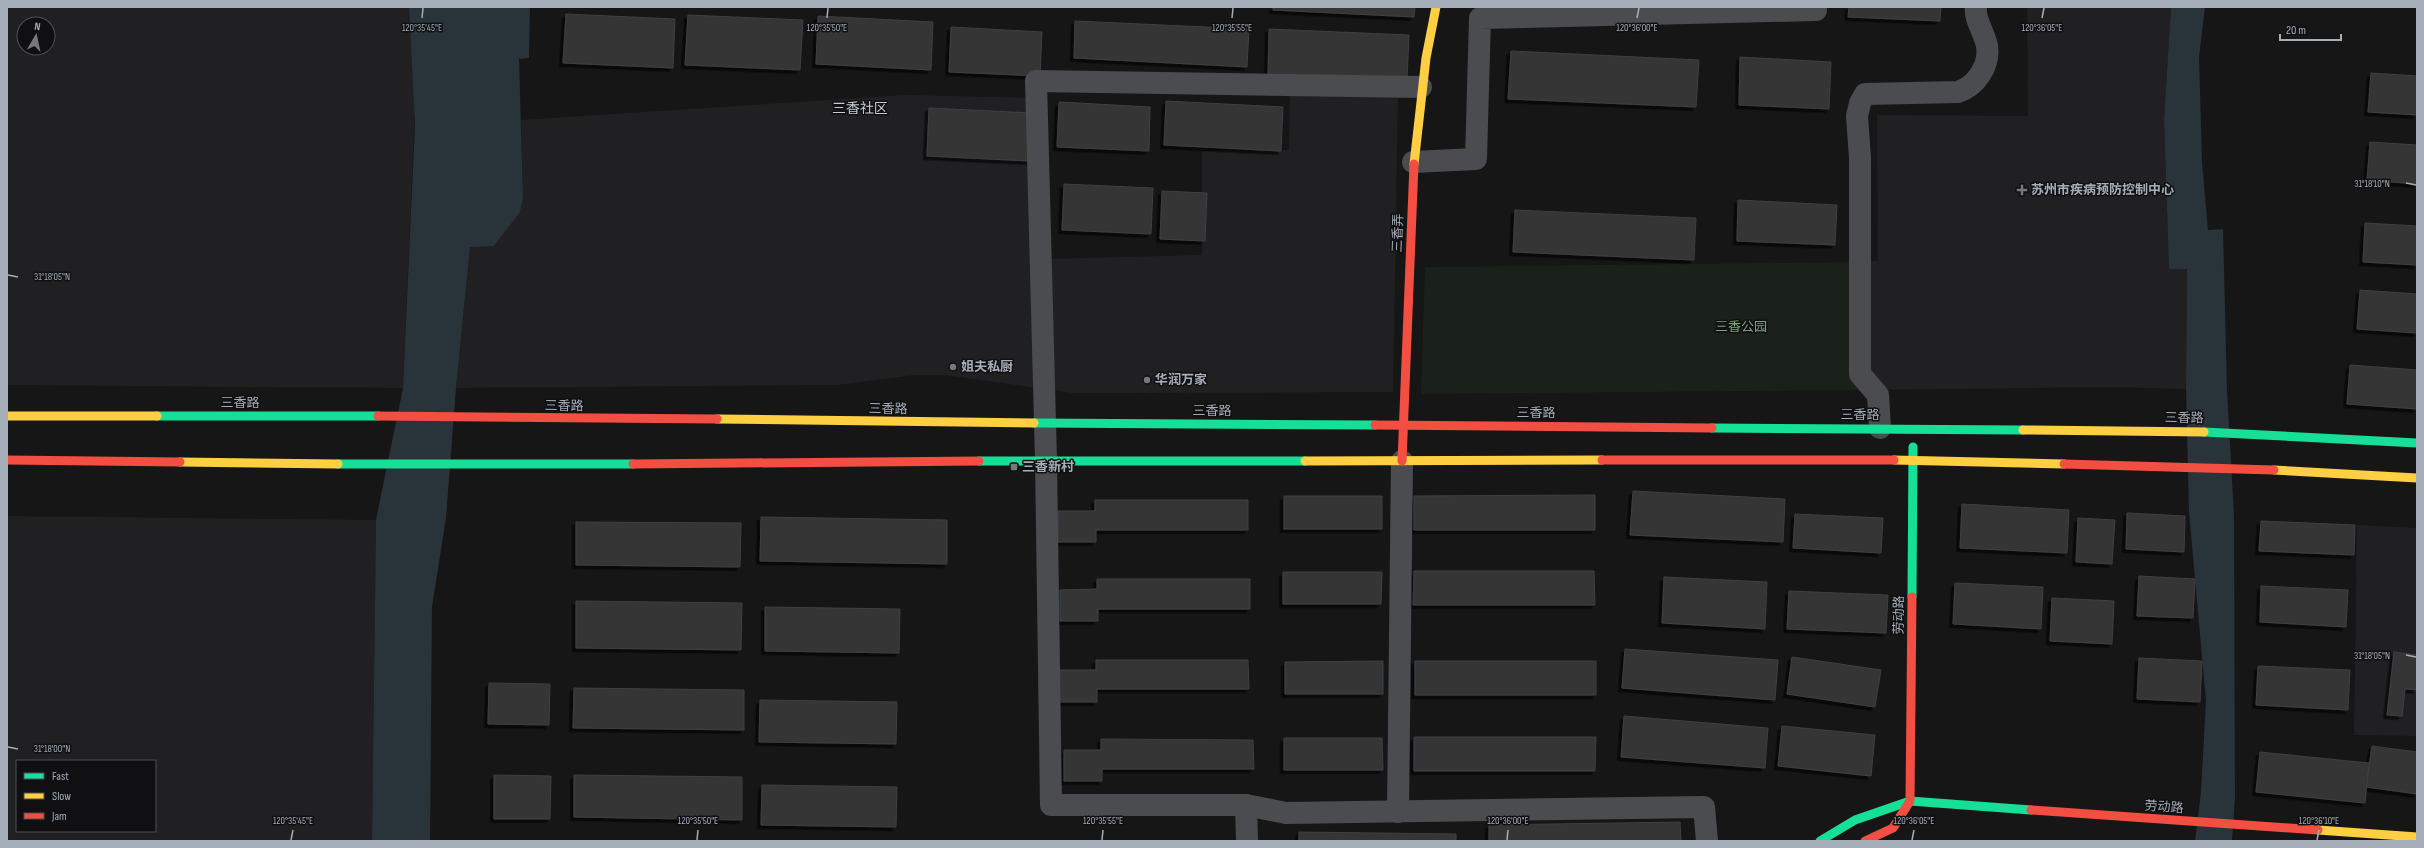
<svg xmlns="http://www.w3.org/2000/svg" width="2424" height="848" viewBox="0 0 2424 848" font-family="'Sofia Sans Condensed','Noto Sans SC',sans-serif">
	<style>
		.built { fill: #202022; fill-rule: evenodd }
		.green { fill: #1a211a }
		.water { fill: #283439 }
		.building { fill: #343436; stroke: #3e4043; filter: url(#shadow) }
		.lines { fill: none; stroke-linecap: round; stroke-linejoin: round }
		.street { stroke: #4a4c4f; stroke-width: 22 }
		.fast { stroke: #16e098; stroke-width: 9 }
		.slow { stroke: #ffcf43; stroke-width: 9 }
		.jam { stroke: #f24e42; stroke-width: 9 }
		.ticks { fill: none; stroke: #a6aeb9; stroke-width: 1.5 }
		.poi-dot { fill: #747980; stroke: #101012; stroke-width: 1.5 }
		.labels { text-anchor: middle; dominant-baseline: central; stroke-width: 3; stroke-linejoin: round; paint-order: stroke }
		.poi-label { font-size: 13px; font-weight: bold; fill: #a6aeb9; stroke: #101012; text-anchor: start }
		.street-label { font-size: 13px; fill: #a6aeb9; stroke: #101012 }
		.park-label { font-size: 13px; fill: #7ea57b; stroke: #101012 }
		.neighbourhood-label { font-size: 14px; fill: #c7ccd4; stroke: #101012 }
		.ticks-label { font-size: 10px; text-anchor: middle; fill: #a6aeb9; stroke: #101012; stroke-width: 3; stroke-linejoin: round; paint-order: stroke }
	</style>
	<defs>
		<filter id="shadow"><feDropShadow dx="-3.5" dy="3.5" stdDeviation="0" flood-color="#0009"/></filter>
	</defs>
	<rect width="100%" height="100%" fill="#161616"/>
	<!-- built -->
	<g class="built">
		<path d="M7 7H409L415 105 403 388 7 385ZM24 24H48V48H24Z"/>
		<path d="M2027 7H2171L2164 119 2169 269H2187L2186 389 2106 387 1867 390 1864 262 1878 261 1877 115 2028 116Z"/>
		<path d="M1290 91 1398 95 1393 392 1073 393 945 375H915L837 385 456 388 470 246 520 212 523 198 521 120 906 95 1041 98 1043 259 1202 255V151L1289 150Z"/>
		<path d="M7 516 376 520 372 841H7ZM17 761H155V831H17Z"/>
		<path d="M2357 525 2417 528V736L2354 735Z"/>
	</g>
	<!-- green -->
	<path class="green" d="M1864 262 1867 390 1421 394 1425 267Z"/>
	<!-- water -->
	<g class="water">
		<path d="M409 7H530L529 58 519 59 523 198 520 212 494 246 470 247 456 388 446 518 432 607 430 841H372L376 520 403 388 415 123Z"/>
		<path d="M2171 7H2205L2199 57 2202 162 2208 230 2223 229 2227 390 2234 516 2235 797 2232 841H2195L2201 792 2206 701 2189 512 2186 389 2187 269H2169L2164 119Z"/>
	</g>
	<!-- building -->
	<g class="building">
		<path d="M1273 7H1415L1414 17 1273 10Z"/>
		<path d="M1849 7H1941L1940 21 1848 17Z"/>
		<path d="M566 14 675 19 673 68 563 63Z"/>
		<path d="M688 15 803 20 800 70 685 65Z"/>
		<path d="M818 16 933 22 931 70 816 64Z"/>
		<path d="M1075 21 1249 29 1247 67 1074 58Z"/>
		<path d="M951 27 1042 32 1040 76 949 72Z"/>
		<path d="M1269 29 1409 35 1407 80 1268 74Z"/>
		<path d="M1511 51 1699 60 1696 107 1508 99Z"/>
		<path d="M1740 57 1831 62 1829 109 1739 105Z"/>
		<path d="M2371 73 2417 76V115L2368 112Z"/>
		<path d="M1166 101 1283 107 1281 151 1164 145Z"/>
		<path d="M1059 102 1150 107 1149 151 1057 147Z"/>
		<path d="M929 108 1032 113 1030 161 927 156Z"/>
		<path d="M2370 142 2417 145V184L2367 180Z"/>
		<path d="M1064 184 1153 188 1151 234 1062 230Z"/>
		<path d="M1162 191 1207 193 1205 241 1160 239Z"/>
		<path d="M1738 200 1837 205 1835 245 1737 241Z"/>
		<path d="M1515 210 1696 218 1694 260 1513 252Z"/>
		<path d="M2365 223 2417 226V265L2363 262Z"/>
		<path d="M2360 290 2417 294V333L2357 329Z"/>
		<path d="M2350 365 2417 370V409L2347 404Z"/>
		<path d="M1633 491 1785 499 1783 542 1630 535Z"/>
		<path d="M1595 495V530H1414V496Z"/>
		<rect x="1284" y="496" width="98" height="33"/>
		<path d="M1095 500H1248V530H1096V542H1058V511H1095Z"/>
		<path d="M1962 504 2069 510 2067 553 1960 548Z"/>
		<path d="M2127 513 2185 516 2184 552 2126 549Z"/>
		<path d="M1795 514 1883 518 1881 553 1793 548Z"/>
		<path d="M761 517 947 520V564L760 561Z"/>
		<path d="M2078 518 2115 520 2112 564 2076 562Z"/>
		<path d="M2261 521 2355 525 2354 555 2259 551Z"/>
		<path d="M576 522 741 523 740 567 576 565Z"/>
		<path d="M1414 571H1594L1595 605H1413Z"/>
		<path d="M1283 572H1382L1381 604H1283Z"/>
		<path d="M2139 576 2195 579 2193 618 2137 616Z"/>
		<path d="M1664 577 1767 582 1765 629 1662 623Z"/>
		<path d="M1097 579H1250V609H1098V621H1060V590L1097 589Z"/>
		<path d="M1955 583 2043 587 2041 629 1953 624Z"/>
		<path d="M2261 586 2348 590 2346 627 2260 622Z"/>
		<path d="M1789 591 1888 595 1886 633 1787 629Z"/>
		<path d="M2052 598 2114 601 2112 644 2050 641Z"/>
		<path d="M576 601 742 603 741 650 576 648Z"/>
		<path d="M765 607 900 609 899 653 765 651Z"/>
		<path d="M1625 649 1778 660 1775 700 1622 688Z"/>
		<path d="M2394 652 2417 655V690L2405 689 2402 716 2387 715Z"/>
		<path d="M1792 657 1881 670 1875 707 1787 694Z"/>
		<path d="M2139 658 2202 661 2200 702 2137 699Z"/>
		<path d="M1096 660H1248L1249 689H1097V702H1059V670H1096Z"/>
		<path d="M1383 661V694H1285V662Z"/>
		<rect x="1415" y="661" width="181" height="34"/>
		<path d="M2258 666 2350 670 2348 710 2256 705Z"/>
		<path d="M489 683 550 684 549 725 488 724Z"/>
		<path d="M574 688 744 690V730L573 728Z"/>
		<path d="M760 700 897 702 896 744 759 742Z"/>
		<path d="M1624 716 1768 728 1765 768 1621 757Z"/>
		<path d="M1782 726 1875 735 1871 776 1778 766Z"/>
		<path d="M1414 737H1596L1595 771H1414Z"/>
		<path d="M1284 738H1382L1383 770H1284Z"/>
		<path d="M1101 739 1253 740 1254 769H1102V781H1064V750H1101Z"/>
		<path d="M2372 746 2417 752V794L2366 787Z"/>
		<path d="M2260 752 2369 763 2365 803 2256 792Z"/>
		<path d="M494 775 551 776 550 819H494Z"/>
		<path d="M574 775 742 777V820L574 817Z"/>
		<path d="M762 785 897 787 896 827 761 825Z"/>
		<path d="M1680 822 1681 841H1489V825Z"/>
		<path d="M1299 832 1456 834V841H1299Z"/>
	</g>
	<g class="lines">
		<!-- street -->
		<g class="street">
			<path d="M1421 87 1036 81 1046 461 1051 805H1246L1286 813 1704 807 1707 841"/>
			<path d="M1413 162 1476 159 1480 18 1816 10V7"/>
			<path d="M1880 428 1878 395 1860 374V158L1857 116 1860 103 1865 94 1958 92C1976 86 1990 66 1987 46 1985 33 1974 20 1976 7"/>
			<path d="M1246 805 1247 841"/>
			<path d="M1398 812 1402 461"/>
		</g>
		<!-- fast -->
		<g class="fast">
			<path d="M157 416H378"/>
			<path d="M1034 423 1375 425"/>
			<path d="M1712 428 2023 430"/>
			<path d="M2204 432 2417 443"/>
			<path d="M979 461H1305"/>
			<path d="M338 464H633"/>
			<path d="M1912 597 1913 447"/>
			<path d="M1820 841 1855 820 1910 801 2031 810"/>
		</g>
		<!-- slow -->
		<g class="slow">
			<path d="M1414 164 1426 58 1436 7"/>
			<path d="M7 416H157"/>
			<path d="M717 419 1034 423"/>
			<path d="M2023 430 2204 432"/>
			<path d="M1894 460 2064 464"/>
			<path d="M1305 461 1602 460"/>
			<path d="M180 462 338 464"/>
			<path d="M2274 470 2417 478"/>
			<path d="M2318 830 2417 837"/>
		</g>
		<!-- jam -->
		<g class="jam">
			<path d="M378 416 717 419"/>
			<path d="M1375 425 1712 428"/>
			<path d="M7 460 180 462"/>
			<path d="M1602 460H1894"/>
			<path d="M1402 461 1414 164"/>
			<path d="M633 464 979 461"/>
			<path d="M2064 464 2274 470"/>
			<path d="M2031 810 2318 830"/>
			<path d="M1865 841 1893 828 1910 801 1912 597"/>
		</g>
	</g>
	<!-- ticks -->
	<path class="ticks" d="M422 18 423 8M827 18 828 8M1232 18 1233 8M1637 18 1639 8M2042 18 2044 8M2406 183 2416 185M8 275 18 277M2406 655 2416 657M8 747 18 749M291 840 293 830M697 840 698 830M1102 840 1103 830M1507 840 1508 830M1912 840 1914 830M2317 840 2319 830"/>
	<!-- markers -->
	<g class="poi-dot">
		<path d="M2020 184h4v4h4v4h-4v4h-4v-4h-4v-4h4z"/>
		<circle cx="953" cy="367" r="4"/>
		<circle cx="1147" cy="380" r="4"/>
		<rect x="1010" y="463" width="8" height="8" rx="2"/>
	</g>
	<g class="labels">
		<!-- poi labels -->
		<g class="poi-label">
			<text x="2031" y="190">苏州市疾病预防控制中心</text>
			<text x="961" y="367">姐夫私厨</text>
			<text x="1155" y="380">华润万家</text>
			<text x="1022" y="467">三香新村</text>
		</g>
		<!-- street labels -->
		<g class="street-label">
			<text transform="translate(1398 233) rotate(-88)">三香弄</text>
			<text x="240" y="403">三香路</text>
			<text transform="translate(564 406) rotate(1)">三香路</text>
			<text transform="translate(888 409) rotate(1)">三香路</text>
			<text x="1212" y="411">三香路</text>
			<text x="1536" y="413">三香路</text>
			<text x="1860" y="415">三香路</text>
			<text transform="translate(2184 418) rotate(1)">三香路</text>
			<text transform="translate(1899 615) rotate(-89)">劳动路</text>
			<text transform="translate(2164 807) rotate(4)">劳动路</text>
		</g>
		<!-- park labels -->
		<g class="park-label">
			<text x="1741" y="327">三香公园</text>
		</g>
		<!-- neighbourhood labels -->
		<g class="neighbourhood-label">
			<text x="860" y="108">三香社区</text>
		</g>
	</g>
	<g class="ticks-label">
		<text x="422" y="31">120°35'45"E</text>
		<text x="1232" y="31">120°35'55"E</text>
		<text x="1637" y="31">120°36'00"E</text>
		<text x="827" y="31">120°35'50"E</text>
		<text x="2042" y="31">120°36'05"E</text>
		<text x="2372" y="187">31°18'10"N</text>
		<text x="52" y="280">31°18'05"N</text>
		<text x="2372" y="659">31°18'05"N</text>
		<text x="52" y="752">31°18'00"N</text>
		<text x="293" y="824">120°35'45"E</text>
		<text x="698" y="824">120°35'50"E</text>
		<text x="1103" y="824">120°35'55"E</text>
		<text x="1508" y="824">120°36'00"E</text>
		<text x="1914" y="824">120°36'05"E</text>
		<text x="2319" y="824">120°36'10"E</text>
	</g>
	<!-- border -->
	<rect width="2424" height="848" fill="none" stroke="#a6aeb9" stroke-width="16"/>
	<!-- legend -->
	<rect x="16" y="760" width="140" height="72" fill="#101012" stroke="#4c4f55"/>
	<rect x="24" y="773" width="20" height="6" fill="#16e098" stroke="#4c4f55"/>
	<text x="52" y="780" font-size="12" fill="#a6aeb9">Fast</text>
	<rect x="24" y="793" width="20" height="6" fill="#ffcf43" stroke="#4c4f55"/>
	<text x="52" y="800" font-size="12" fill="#a6aeb9">Slow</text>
	<rect x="24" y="813" width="20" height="6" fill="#f24e42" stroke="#4c4f55"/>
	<text x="52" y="820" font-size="12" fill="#a6aeb9">Jam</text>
	<!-- north arrow -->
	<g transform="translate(36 36) rotate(9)"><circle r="19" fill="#101012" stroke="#4c4f55"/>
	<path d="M0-3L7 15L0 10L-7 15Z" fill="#747980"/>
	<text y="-6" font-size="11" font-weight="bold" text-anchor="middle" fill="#a6aeb9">N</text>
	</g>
	<!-- scale -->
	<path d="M2280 34v6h61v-6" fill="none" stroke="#a6aeb9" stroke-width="2"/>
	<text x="2286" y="34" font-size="12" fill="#a6aeb9" stroke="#101012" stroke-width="3" paint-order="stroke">20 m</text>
</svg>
